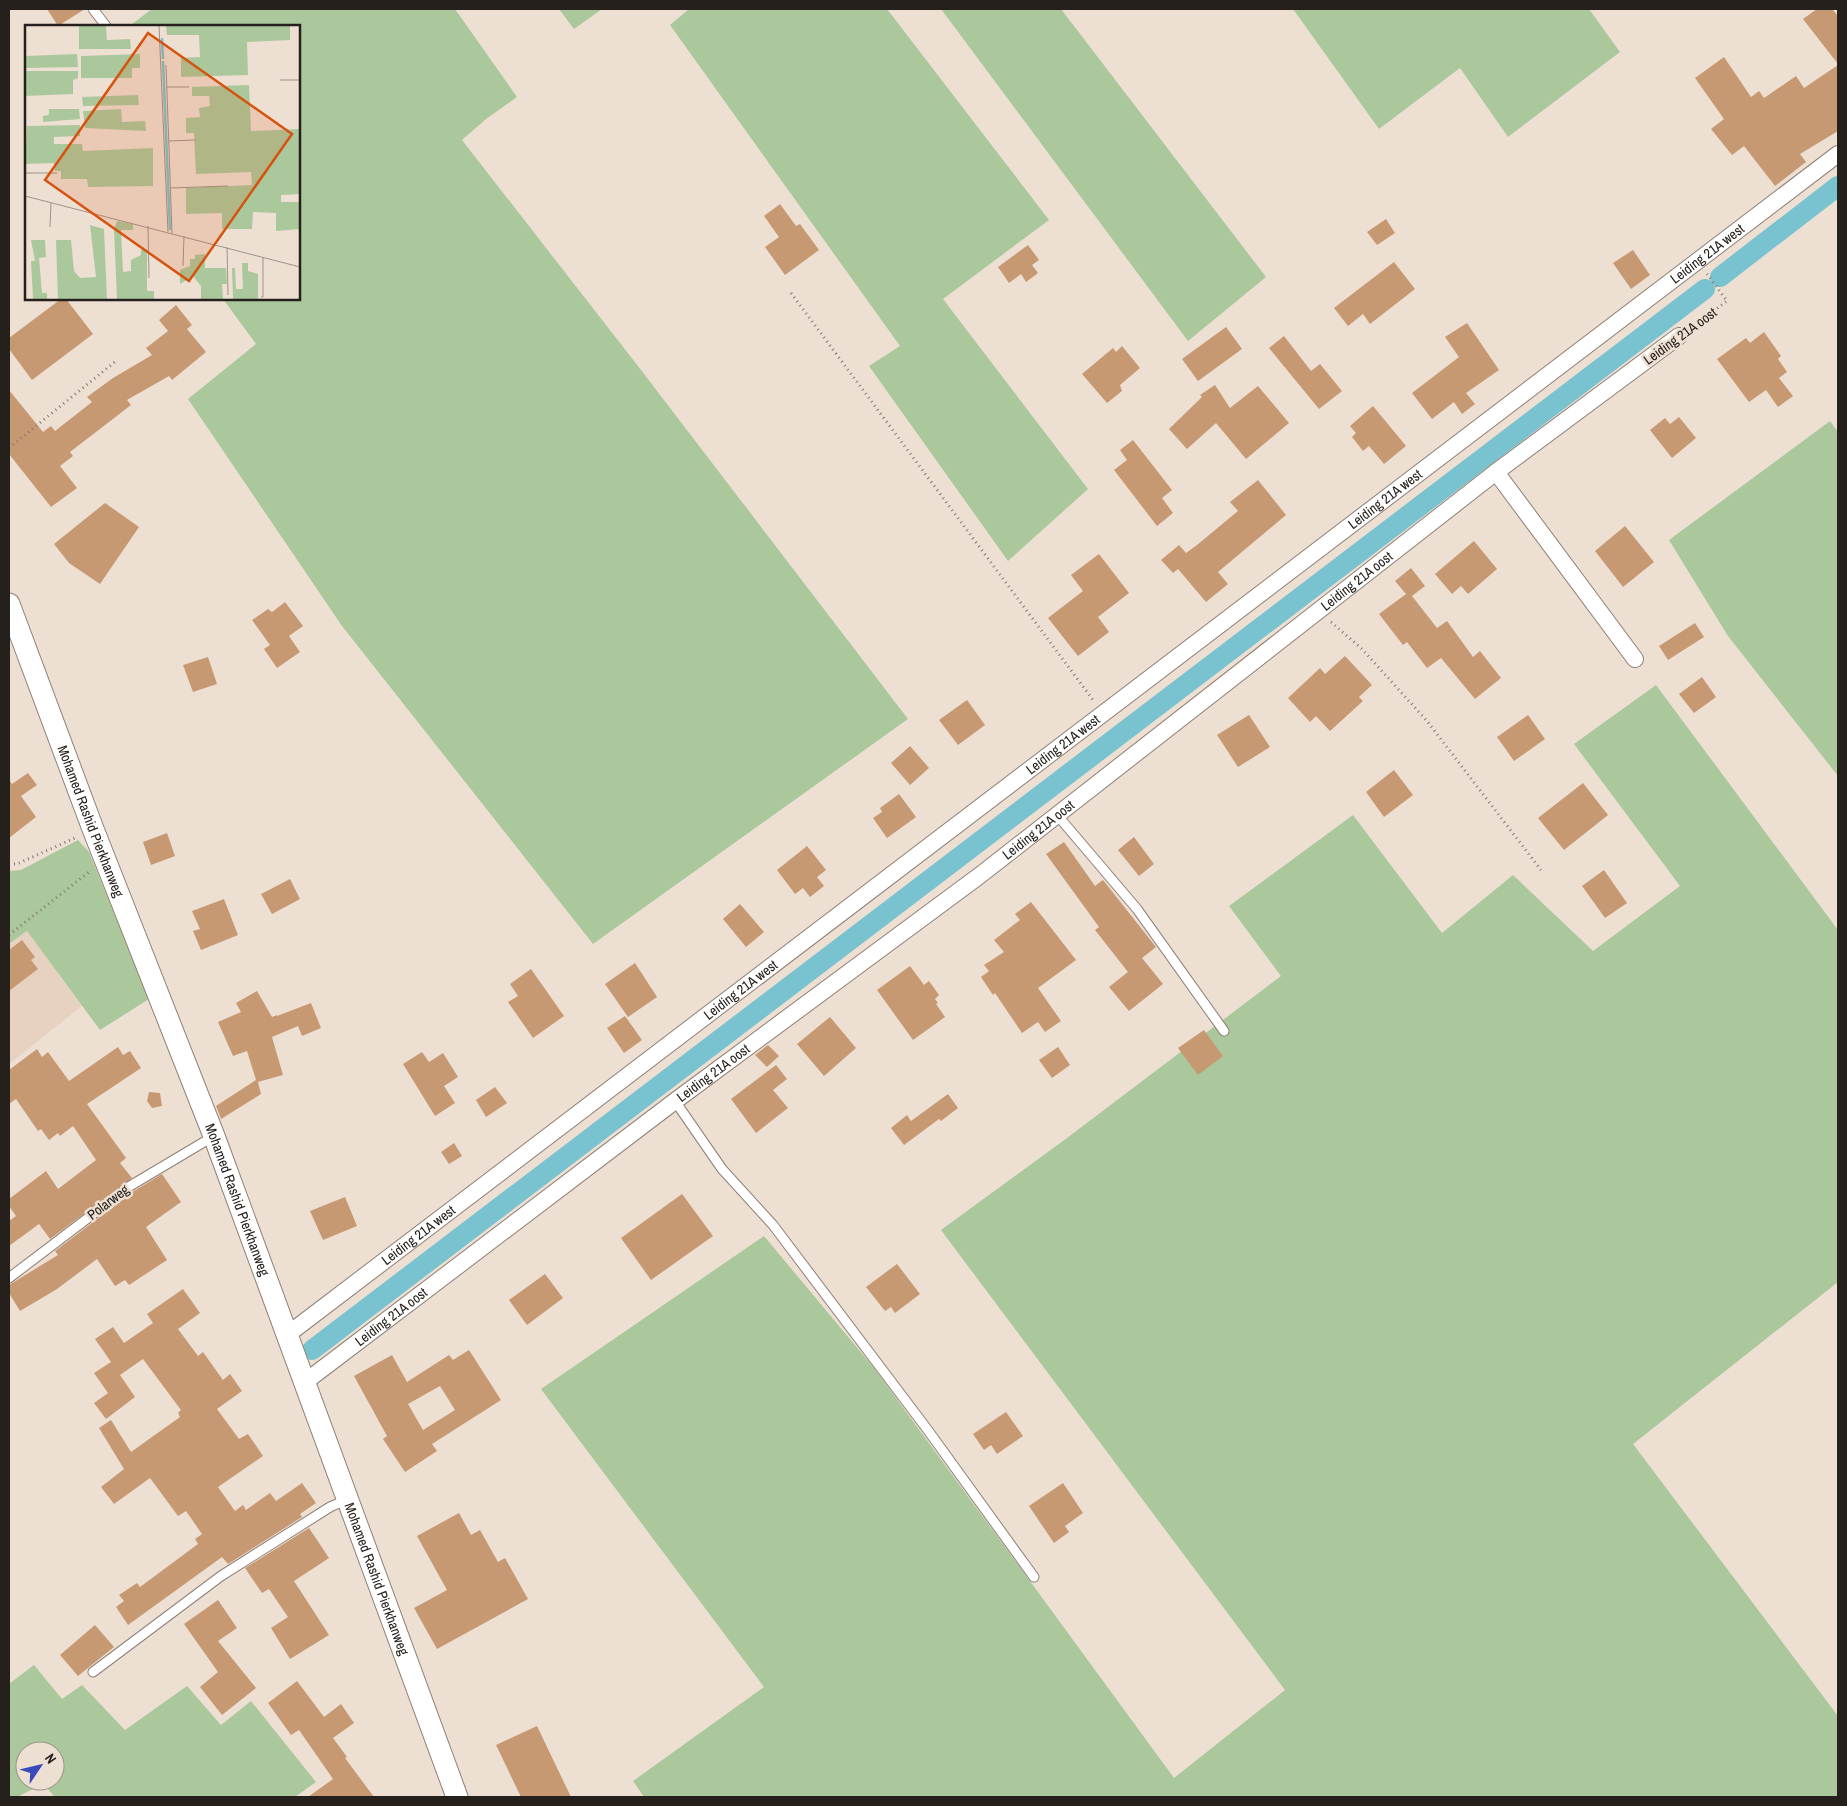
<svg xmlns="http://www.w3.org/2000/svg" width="1847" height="1806" viewBox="0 0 1847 1806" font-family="'Archivo Narrow',sans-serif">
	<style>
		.built { fill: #e7d2c2 }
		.green { fill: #abc89c; fill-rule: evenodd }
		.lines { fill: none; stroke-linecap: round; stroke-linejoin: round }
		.canal { stroke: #79c2d0; stroke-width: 20 }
		.building { fill: #c79973; fill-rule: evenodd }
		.service-casing { stroke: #8e8076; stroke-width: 11 }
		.minor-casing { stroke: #8e8076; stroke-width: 18 }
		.tertiary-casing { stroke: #8e8076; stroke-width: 23 }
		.path { stroke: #837971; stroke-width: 3; stroke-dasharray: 1 4; stroke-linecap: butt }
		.service { stroke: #fff; stroke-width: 9 }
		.minor { stroke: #fff; stroke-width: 16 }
		.tertiary { stroke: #fff; stroke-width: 21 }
		.labels { text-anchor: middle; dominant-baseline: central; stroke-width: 5; stroke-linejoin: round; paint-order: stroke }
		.street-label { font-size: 14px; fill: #26201c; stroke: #eedfd3 }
		.inset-river { fill: none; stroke: #79c2d0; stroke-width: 2.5 }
		.inset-road { fill: none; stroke: #9e938a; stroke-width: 1 }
		.view { fill: #d5530e; fill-opacity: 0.15; stroke: #d5530e; stroke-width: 2.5 }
		.inset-edge { fill: none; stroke: #26201c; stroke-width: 2.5 }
	</style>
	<rect width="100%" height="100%" fill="#eedfd3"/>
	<!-- built -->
	<path class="built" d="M27 931 82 1006 9 1064V945Z"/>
	<!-- green -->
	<g class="green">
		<path d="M152 9H455L517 97 486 119 462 140 641 370 908 719 593 944 342 626 188 399 256 344 223 299H299V26H133L132 24Z"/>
		<path d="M559 9H602L574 29Z"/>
		<path d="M689 9H887L1049 220 943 299 1088 489 1008 561 869 366 900 346 670 25Z"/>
		<path d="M941 9H1061L1266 277 1188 341Z"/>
		<path d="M1293 9H1589L1620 52 1508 137 1460 68 1379 129Z"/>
		<path d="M1830 421 1838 432V776L1728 636 1669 540Z"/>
		<path d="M1656 685 1838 930V1282L1633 1444 1838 1716V1797H644L633 1781 764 1687 541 1389 764 1236 874 1368 1174 1778 1285 1690 941 1230 1067 1138 1281 976 1229 906 1353 815 1442 933 1513 875 1593 951 1680 886 1574 744Z"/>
		<path d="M78 840 89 852 149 999 100 1030 27 931 9 944V871L21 870Z"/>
		<path d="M34 1665 62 1699 82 1685 125 1730 187 1686 221 1725 251 1701 316 1782 295 1797H55L43 1784 17 1797H9V1684ZM25 1751H55V1781H25Z"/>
	</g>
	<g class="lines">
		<!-- canal -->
		<g class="canal">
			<path d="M1720 277 1838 186"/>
			<path d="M312 1350 1705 289"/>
		</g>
	</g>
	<!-- building -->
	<g class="building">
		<path d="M47 9H85L58 26Z"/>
		<path d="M1817 9H1832L1838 16V64L1803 19Z"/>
		<path d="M1724 57 1751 97 1759 91 1764 98 1796 76 1804 88 1838 65V131L1800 154 1806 162 1775 186 1744 146 1732 155 1711 129 1724 119 1695 78Z"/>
		<path d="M780 204 796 226 800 224 819 250 785 275 765 247 779 237 764 216Z"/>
		<path d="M1386 219 1395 233 1377 245 1367 232Z"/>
		<path d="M1028 245 1039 260 1032 265 1038 273 1026 282 1021 274 1009 283 998 267Z"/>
		<path d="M1633 250 1650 275 1631 289 1613 263Z"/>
		<path d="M1394 262 1415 289 1370 324 1363 314 1348 326 1334 308Z"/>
		<path d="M61 299H66L93 334 32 380 9 349V338Z"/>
		<path d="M176 305 192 325 187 329 206 352 172 380 169 376 127 400 131 405 70 452 73 456 60 466 77 488 51 507 9 454V390L43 432 51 426 55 431 92 402 87 397 113 378 152 355 146 348 168 331 159 320Z"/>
		<path d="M1467 323 1499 370 1466 393 1475 404 1462 414 1454 402 1432 419 1412 393 1459 357 1445 337Z"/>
		<path d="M1226 327 1242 349 1198 381 1182 359Z"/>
		<path d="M1764 332 1781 356 1778 359 1787 372 1779 378 1793 396 1778 407 1766 390 1749 402 1717 359 1746 338 1750 343Z"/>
		<path d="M1284 336 1311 371 1320 364 1342 391 1319 409 1269 348Z"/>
		<path d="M1122 346 1140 368 1120 385 1122 391 1107 403 1082 374 1113 348 1116 352Z"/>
		<path d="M1215 385 1230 408 1258 386 1289 423 1246 459 1216 423 1187 449 1169 429 1202 397 1200 395Z"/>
		<path d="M1373 406 1406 446 1384 464 1369 446 1363 451 1352 437 1356 433 1350 426Z"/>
		<path d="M1679 417 1696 438 1672 458 1650 430 1665 418 1670 424Z"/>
		<path d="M1133 440 1172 490 1162 498 1173 513 1157 526 1114 470 1127 460 1120 450Z"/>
		<path d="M1258 480 1286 515 1218 572 1228 584 1206 602 1178 569 1173 573 1161 560 1179 545 1186 553 1197 545 1238 511 1230 502Z"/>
		<path d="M105 503 139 527 100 584 69 563 54 544Z"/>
		<path d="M1625 526 1654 562 1623 587 1595 551Z"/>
		<path d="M1474 541 1497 569 1468 594 1461 586 1452 594 1435 574Z"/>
		<path d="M1099 554 1129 593 1098 617 1109 632 1078 656 1048 618 1083 591 1071 575Z"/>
		<path d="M1411 568 1425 586 1412 596 1437 628 1447 621 1473 657 1480 651 1501 678 1475 699 1441 658 1427 668 1407 642 1403 645 1379 614 1406 594 1395 581Z"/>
		<path d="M285 602 303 626 289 636 300 652 277 668 264 649 270 645 252 620 268 609 272 612Z"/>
		<path d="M1695 623 1704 637 1668 660 1659 646Z"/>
		<path d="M1345 656 1372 685 1359 697 1363 701 1330 731 1316 716 1310 722 1288 698 1320 668 1325 674Z"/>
		<path d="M208 657 217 684 193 692 183 665Z"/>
		<path d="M1702 677 1716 697 1694 713 1679 694Z"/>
		<path d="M967 700 985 725 958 745 939 720Z"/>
		<path d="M1249 715 1270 747 1238 767 1217 735Z"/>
		<path d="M1528 715 1545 739 1514 761 1497 737Z"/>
		<path d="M910 746 929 768 910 785 891 763Z"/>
		<path d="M1394 770 1413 795 1384 817 1366 792Z"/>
		<path d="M28 773 37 785 21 796 36 817 9 838V780L12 784Z"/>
		<path d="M1583 783 1608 815 1564 850 1538 818Z"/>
		<path d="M899 794 916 817 887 838 873 818 882 812 880 808Z"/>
		<path d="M167 833 175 856 151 865 143 842Z"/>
		<path d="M1134 837 1154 864 1139 876 1118 850Z"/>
		<path d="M1064 842 1095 886 1103 880 1156 947 1142 958 1163 984 1129 1011 1109 987 1128 972 1095 930 1099 927 1046 854Z"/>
		<path d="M807 846 826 870 817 877 824 886 810 897 803 888 795 894 777 870Z"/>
		<path d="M1604 870 1627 903 1605 918 1582 886Z"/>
		<path d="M290 879 300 899 272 914 261 894Z"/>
		<path d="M224 899 238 935 201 950 193 931 200 929 192 911Z"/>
		<path d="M1031 902 1076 960 1038 988 1061 1021 1045 1032 1038 1022 1022 1033 995 993 993 995 981 977 989 971 984 965 1004 952 994 940 1020 920 1015 914Z"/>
		<path d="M740 904 764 932 746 947 723 919Z"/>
		<path d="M22 940 35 957 31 960 38 969 9 991V950Z"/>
		<path d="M635 963 657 997 628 1017 605 984Z"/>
		<path d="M910 966 924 985 929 981 939 995 935 999 938 1003 936 1004 945 1017 913 1040 877 990Z"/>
		<path d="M531 969 564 1016 533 1038 508 1002 518 996 510 984Z"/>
		<path d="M257 991 272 1017 277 1015V1016L311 1003 321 1028 302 1036 298 1026 272 1037 283 1075 258 1082 261 1094 221 1119 216 1106 256 1080 247 1051 233 1056 218 1022 241 1012 236 1003Z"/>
		<path d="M625 1016 642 1040 624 1053 607 1028Z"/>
		<path d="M830 1017 856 1048 824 1076 797 1044Z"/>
		<path d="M1204 1030 1223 1056 1198 1075 1178 1048Z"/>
		<path d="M768 1045 779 1056 767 1067 755 1055Z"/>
		<path d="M118 1047 123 1055 130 1051 141 1068 87 1104 126 1158 120 1163 132 1178 50 1239 39 1224 9 1246V1221L16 1216 9 1206V1199L46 1171 58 1189 96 1160 73 1126 60 1136 58 1133 49 1140 41 1129 38 1131 16 1099 9 1104V1070L37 1049 42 1057 48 1052 69 1081Z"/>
		<path d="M1058 1047 1070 1065 1052 1078 1039 1060Z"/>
		<path d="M422 1052 429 1062 443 1053 458 1077 444 1086 455 1103 435 1116 403 1064Z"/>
		<path d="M776 1065 787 1079 773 1090 788 1108 756 1133 731 1099Z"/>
		<path d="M495 1087 507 1103 486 1117 476 1100Z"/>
		<path d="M149 1092 160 1093 162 1106 152 1108 147 1101Z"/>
		<path d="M948 1094 958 1108 941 1121 939 1119 904 1145 891 1128 907 1115 911 1121Z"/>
		<path d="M454 1143 462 1156 449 1164 441 1152Z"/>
		<path d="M162 1174 181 1202 146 1227 167 1260 129 1285 125 1280 115 1286 97 1259 57 1289 20 1311 9 1293V1285L58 1255 55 1251 134 1191Z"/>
		<path d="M682 1194 713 1236 651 1280 621 1238Z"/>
		<path d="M345 1197 357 1226 323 1240 310 1211Z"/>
		<path d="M897 1264 920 1294 895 1313 891 1307 885 1311 866 1287Z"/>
		<path d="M545 1274 563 1298 527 1325 509 1300Z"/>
		<path d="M183 1289 200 1313 178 1329 198 1356 203 1352 223 1380 230 1374 242 1391 217 1409 239 1439 248 1434 263 1456 218 1487 235 1511 243 1505 246 1510 270 1493 276 1501 302 1483 316 1503 300 1514 302 1517 228 1564 222 1557 128 1625 116 1607 124 1601 119 1595 137 1583 140 1587 198 1544 195 1539 202 1534 186 1511 178 1516 150 1478 114 1504 101 1487 124 1469 99 1428 111 1420 131 1452 180 1417 178 1413 181 1410 143 1359 120 1375 135 1397 106 1419 94 1403 108 1393 94 1373 111 1362 95 1339 113 1327 124 1343 153 1323 147 1314Z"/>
		<path d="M469 1350 501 1400 432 1444 437 1451 405 1472 383 1439 387 1436 354 1376 392 1355 407 1382 449 1355 453 1360ZM440 1386 455 1410 423 1430 408 1404Z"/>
		<path d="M1006 1412 1023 1436 997 1454 991 1445 984 1450 973 1434Z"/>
		<path d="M1063 1483 1083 1513 1065 1526 1069 1532 1054 1543 1029 1506Z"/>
		<path d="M459 1513 471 1535 480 1530 498 1562 505 1558 528 1599 437 1649 414 1608 447 1590 417 1536Z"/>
		<path d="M309 1528 329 1558 294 1581 329 1635 290 1659 271 1628 288 1617 269 1589 262 1593 245 1568Z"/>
		<path d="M218 1600 237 1628 218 1641 256 1688 222 1715 200 1687 218 1672 184 1624Z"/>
		<path d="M95 1625 114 1647 78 1676 60 1655Z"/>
		<path d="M297 1681 324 1717 341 1704 354 1723 333 1738 347 1757 345 1758 374 1797H308L333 1779 299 1730 291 1735 268 1703Z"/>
		<path d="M537 1726 571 1797H521L496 1745Z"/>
	</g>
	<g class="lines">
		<!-- service casing -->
		<g class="service-casing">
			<g id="service">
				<path d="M93 9 106 26"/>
				<path d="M1058 816 1137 909 1224 1031"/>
				<path d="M675 1101 722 1169 773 1225 927 1429 1034 1577"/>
				<path d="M9 1278 130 1186 214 1136"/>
				<path d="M93 1672 221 1576 330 1507 348 1499"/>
			</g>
		</g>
		<!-- minor casing -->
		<g class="minor-casing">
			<g id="minor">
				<path d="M1496 472 1635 659"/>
				<path id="s1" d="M287 1335 1838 154"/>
				<path id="s2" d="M305 1382 675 1101 979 876 1496 472 1679 336"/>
			</g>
		</g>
		<!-- tertiary casing -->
		<g class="tertiary-casing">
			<g id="tertiary">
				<path id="s3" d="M9 604 93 829 214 1136 457 1797"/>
			</g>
		</g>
		<!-- path -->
		<g class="path">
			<path d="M791 293 1093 700"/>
			<path d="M1693 326 1727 301 1707 274"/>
			<path d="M9 448 116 361"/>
			<path d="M1331 622 1362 649 1427 721 1541 870"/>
			<path d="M9 864H17L77 837"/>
			<path d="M9 935 89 872"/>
		</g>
		<!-- service -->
		<use href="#service" class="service"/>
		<!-- minor -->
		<use href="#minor" class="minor"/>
		<!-- tertiary -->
		<use href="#tertiary" class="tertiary"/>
	</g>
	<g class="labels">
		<!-- street labels -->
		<g class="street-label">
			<text stroke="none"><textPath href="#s1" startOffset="1785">Leiding 21A west</textPath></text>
			<text transform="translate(1680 336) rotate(-36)">Leiding 21A oost</text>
			<text stroke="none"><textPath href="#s1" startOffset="1380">Leiding 21A west</textPath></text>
			<text stroke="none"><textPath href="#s2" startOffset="1322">Leiding 21A oost</textPath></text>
			<text stroke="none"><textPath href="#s1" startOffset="975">Leiding 21A west</textPath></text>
			<text stroke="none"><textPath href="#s3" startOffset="232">Mohamed Rashid Pierkhanweg</textPath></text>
			<text stroke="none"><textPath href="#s2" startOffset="918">Leiding 21A oost</textPath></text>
			<text stroke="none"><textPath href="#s1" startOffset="570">Leiding 21A west</textPath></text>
			<text stroke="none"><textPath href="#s2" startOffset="512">Leiding 21A oost</textPath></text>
			<text stroke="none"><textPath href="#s3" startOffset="638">Mohamed Rashid Pierkhanweg</textPath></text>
			<text transform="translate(108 1202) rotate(-37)">Polarweg</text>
			<text stroke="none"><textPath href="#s1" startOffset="165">Leiding 21A west</textPath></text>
			<text stroke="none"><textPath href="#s2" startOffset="108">Leiding 21A oost</textPath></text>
			<text stroke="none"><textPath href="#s3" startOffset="1042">Mohamed Rashid Pierkhanweg</textPath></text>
		</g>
	</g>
	<!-- overview -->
	<g transform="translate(25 25)">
		<rect width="275" height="275" fill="#eedfd3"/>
		<path d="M54 1H81L82 15 105 14 106 24H54ZM141 1H265V15L222 17 223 50 156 52V33L175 32 174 10H142ZM52 29 53 42 0 43V31ZM115 29V43H107V53H56V31ZM0 46H53V53L48 55V69L0 71ZM224 60 226 106 275 104V169L256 170V177H275V204L251 206V188L228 187 227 204H197V188L161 189V163L227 160 226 147 171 149 169 108H161V93L175 92 174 83 185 81 184 71H167V62ZM113 70 114 80 58 81 57 72ZM24 84H54L55 94 18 97V91L24 90ZM96 84 97 97 120 96 121 106 60 103 58 86ZM55 100V111L29 112V119H57L58 126 128 123V161L63 162 62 154H36V146H30L29 138 0 139 2 101ZM92 196 108 199V205H96L98 247 106 246V235L116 230V225H122V266H129V274H92L89 205ZM65 200 79 204 82 274H33L31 215H46L49 246 55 253 71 252ZM6 215H20L21 232 14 233 17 268H22V274H8L6 236H10ZM180 229V243H201L202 259H197L198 274H176V261L168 251 155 259V245L165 241V234H170V230ZM217 238H223V246L233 249V274H208L207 243H210L211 264H218Z" fill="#abc89c"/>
		<path class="inset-river" d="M137 13 138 34M138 36 145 205"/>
		<path class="inset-road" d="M134 1 143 207M141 40 147 208M255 55H275M141 62H164M144 116 171 115M0 148H32M146 163 203 161M0 171 275 242M123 201 124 253M25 202 26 178M202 222 203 270M158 241 159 211M236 272H238V232"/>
		<path class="view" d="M123 8 267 109 164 256 20 155Z"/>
		<rect width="275" height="275" class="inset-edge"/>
	</g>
	<!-- border -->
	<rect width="1847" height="1806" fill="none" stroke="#26201c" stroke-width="20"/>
	<!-- north arrow -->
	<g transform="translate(40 1766) rotate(55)"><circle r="24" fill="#eedfd3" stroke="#9e938a"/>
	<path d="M0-4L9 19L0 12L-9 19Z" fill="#3a49bc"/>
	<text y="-8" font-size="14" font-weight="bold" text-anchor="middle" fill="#26201c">N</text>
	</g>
</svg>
